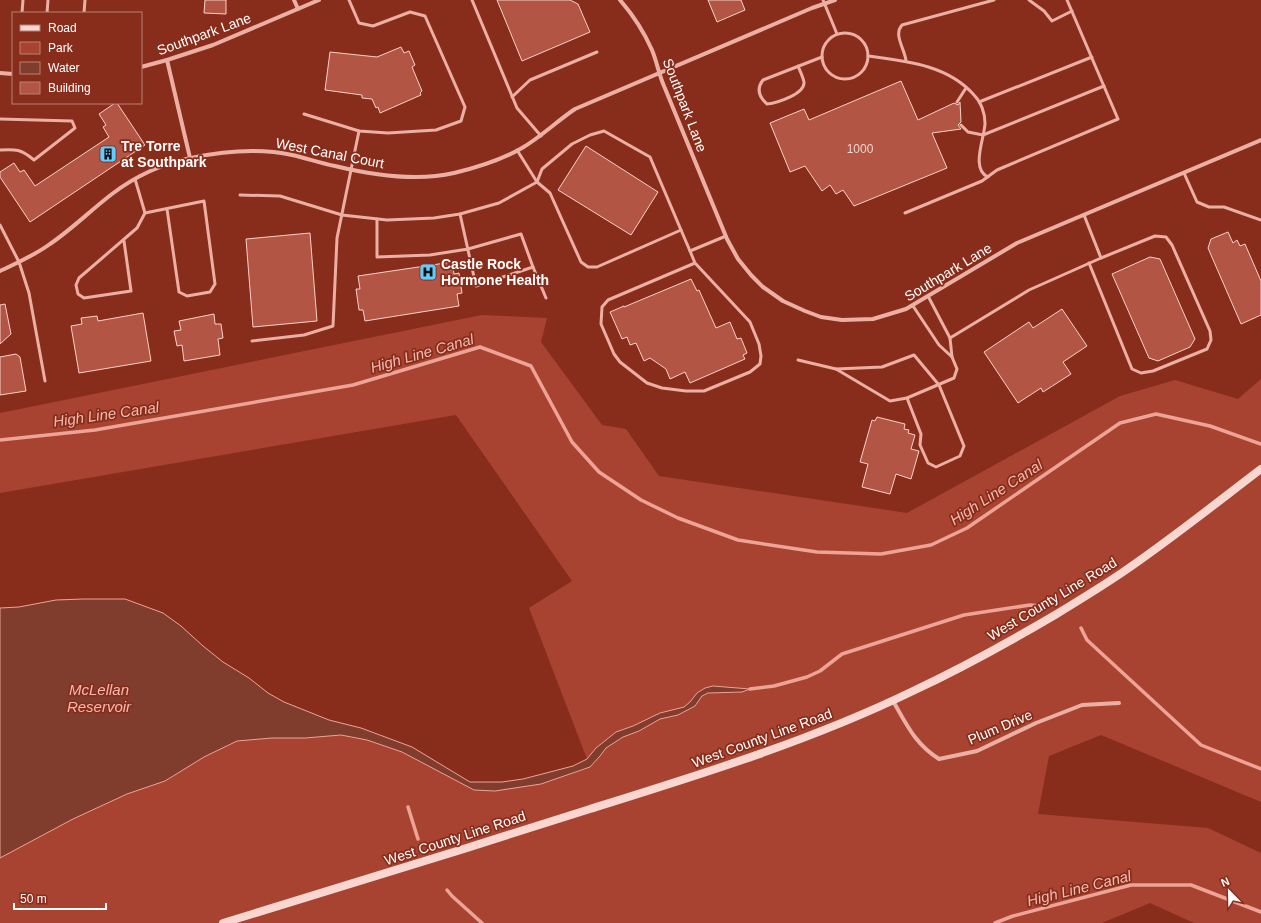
<svg xmlns="http://www.w3.org/2000/svg" width="1261" height="923" viewBox="0 0 1261 923" font-family="Helvetica,sans-serif">
	<style>
		.green { fill: #a84331 }
		.water { fill: #803d2e; stroke: #eea397 }
		.lines { fill: none; stroke-linecap: round; stroke-linejoin: round }
		.stream { stroke: #eea397; stroke-width: 3.5 }
		.building { fill: #b25544; stroke: #f9d1c9 }
		.service { stroke: #ecafa4; stroke-width: 3 }
		.minor { stroke: #ecafa4; stroke-width: 4 }
		.secondary { stroke: #f9d7d0; stroke-width: 8 }
		.labels { text-anchor: middle; dominant-baseline: central; stroke-width: 3.5; stroke-linejoin: round; paint-order: stroke }
		.number-label { font-size: 12px; fill: #ecd4d0 }
		.street-label { font-size: 14px; fill: #fff; stroke: #882d1b }
		.poi-label { font-size: 14px; font-weight: bold; fill: #fff; stroke: #882d1b; text-anchor: start }
		.water-label { font-size: 15px; font-style: italic; fill: #f4bab0; stroke: #882d1b }
	</style>
	<rect width="100%" height="100%" fill="#882d1b"/>
	<!-- green -->
	<path class="green" d="M482 315 547 318 541 342 602 425 626 429 659 476 907 513 1120 396 1175 380 1238 399 1261 379V802L1101 735 1049 756 1038 814 1208 828 1261 853V923H1194L1150 903 1102 923H0V858L73 819 127 794 165 781 204 757 236 741 272 738H305L341 735 367 740 402 752 474 790 541 784 590 767 600 756 606 748 623 737 639 731 660 719 678 715 695 706 702 696 708 693 742 692 749 689 713 686 705 688 697 693 690 702 684 707 660 713 633 726 616 732 596 748 587 759 529 608 572 581 456 415 0 493V413Z"/>
	<!-- water -->
	<path class="water" d="M83 599H125L163 613 181 626 203 646 223 662 249 678 268 693 284 702 329 720 361 728 412 747 470 782H502L523 779 573 766 587 759 596 748 616 732 633 726 660 713 684 707 690 702 697 693 705 688 713 686 750 689 742 692 708 693 702 696 695 706 678 715 660 719 639 731 623 737 606 748 600 756 590 767 541 784 495 791 474 790 402 752 367 740 341 735 305 738H272L237 741 204 757 165 781 127 794 73 819 0 858V608L19 607 56 600Z"/>
	<g class="lines">
		<!-- stream -->
		<g class="stream">
			<path d="M0 440 95 430 353 385 480 347 531 366 572 442 599 472 641 500 678 518 738 540 817 552 881 554 931 545 967 528 1120 423 1156 414 1210 426 1261 444"/>
			<path d="M1081 628 1087 640 1201 745 1261 769"/>
			<path d="M750 689 774 686 807 677 820 671 842 654 964 615 1030 605 1042 606"/>
			<path d="M408 807 418 839"/>
			<path d="M447 890 452 896 482 923"/>
			<path d="M995 923 1013 916 1131 885H1191L1261 912"/>
		</g>
	</g>
	<!-- building -->
	<g class="building">
		<path d="M205 0H226V14L204 13Z"/>
		<path d="M497 0H570L578 4 590 32 522 61Z"/>
		<path d="M708 0H741L745 10 717 22Z"/>
		<path d="M401 47 404 53 409 51 415 65 412 67 422 91 420 93 421 95 380 113 378 107 376 108 372 99 362 98V95L325 90 330 52 377 57Z"/>
		<path d="M901 81 918 120 954 103 958 105 960 102 961 122 958 125 961 129 932 133 947 168 854 206 843 190 836 194 830 185 822 191 805 166 790 172 770 123 804 109 809 120Z"/>
		<path d="M115 103H117L145 145 30 222 0 177V172L14 163 20 172 24 170 35 186 109 137 103 127 106 125 99 114Z"/>
		<path d="M586 146 658 192 631 235 558 190Z"/>
		<path d="M1228 232 1233 243 1237 240 1240 246 1245 244 1261 281V315L1241 324 1208 248 1211 239Z"/>
		<path d="M310 233 317 321 253 327 246 239Z"/>
		<path d="M1150 257 1160 259 1195 339 1190 347 1158 361 1149 358 1112 274Z"/>
		<path d="M452 262 454 274 459 273 462 293 457 294 459 306 365 321 363 310H359L356 289H360L358 276Z"/>
		<path d="M691 279 697 291 699 290 716 328 730 322 737 339 741 338 747 353 743 355 745 359 690 383 685 372 670 379 666 369 650 358 644 361 636 343 630 345 627 337 622 339 610 312 624 306V307Z"/>
		<path d="M5 304 11 334 0 344V305Z"/>
		<path d="M1062 309 1087 346 1063 362 1071 374 1043 392 1041 388 1018 403 984 352 1029 322 1033 328Z"/>
		<path d="M143 313 151 361 79 373 71 326 82 324 81 318 97 316 98 321Z"/>
		<path d="M214 314 215 324H221L223 338 218 339 220 355 184 361 182 345 177 346 174 331 181 330 179 321Z"/>
		<path d="M16 354 20 357 26 391 0 395V357Z"/>
		<path d="M877 417 905 424 904 429 909 430 908 433 915 435 911 449 919 451 911 479 896 474 890 494 862 487 868 464 860 462 872 420 875 421Z"/>
	</g>
	<g class="lines">
		<!-- service -->
		<g class="service">
			<path d="M472 0 517 108 541 136"/>
			<path d="M823 0 837 34"/>
			<path d="M1029 0 1044 11 1052 21 1072 11"/>
			<path d="M22 13 23 0"/>
			<path d="M47 13 48 0"/>
			<path d="M84 13 85 0"/>
			<circle cx="845" cy="56" r="23"/>
			<path d="M868 56C906 61 948 65 974 95 981 102 985 113 985 123 985 137 970 169 988 177"/>
			<path d="M906 61C905 49 893 35 902 25L994 0"/>
			<path d="M798 66C800 71 803 77 804 82 805 94 777 103 767 104 759 97 756 89 763 80L822 57"/>
			<path d="M512 97 530 80 597 52"/>
			<path d="M957 102 966 88"/>
			<path d="M979 102 1092 57"/>
			<path d="M304 114 359 131 388 133 436 130 461 121 465 107 425 16 410 12 373 26 359 23 349 0"/>
			<path d="M0 119 72 121 75 128 34 160C21 149 16 149 0 150"/>
			<path d="M961 125 968 132 983 135 1104 86"/>
			<path d="M604 131 650 157 681 230 597 267H588L581 262 550 193 537 182 542 169 572 144 590 135Z"/>
			<path d="M1184 173 1197 202 1209 207H1224L1261 220"/>
			<path d="M240 195 280 196 342 215 387 220 434 218 460 214 499 203 537 182 517 150"/>
			<path d="M145 213 204 201 215 284 210 292 187 296 179 292 167 209"/>
			<path d="M905 213 982 181 997 170 1118 119 1067 0"/>
			<path d="M377 219V257L430 255 468 249 521 234 533 267 476 286 460 214"/>
			<path d="M0 225 19 262 29 293 45 381"/>
			<path d="M681 230 690 251 726 236"/>
			<path d="M124 241 131 291 84 298 78 294 76 285 79 278 137 228 145 213 135 179"/>
			<path d="M690 251 695 263 608 300 602 307 601 324 614 354 620 362 647 383 662 388 686 391H704L750 372 760 364 761 356 759 344 750 322 695 263"/>
			<path d="M1089 263 1132 369 1141 373 1153 371 1207 349 1211 340 1210 331 1172 245 1166 237 1155 236 1101 258"/>
			<path d="M533 267 546 298"/>
			<path d="M913 306 939 345 952 357 950 338 928 296"/>
			<path d="M950 338 1029 290 1101 258 1084 215"/>
			<path d="M252 341 304 335 333 326 337 238 359 131"/>
			<path d="M798 360 836 369 890 401 907 398 954 378 957 369 952 357"/>
			<path d="M836 369 882 367 914 355 939 385 964 446 960 456 936 467 928 463 920 445 921 434 907 398"/>
		</g>
		<!-- minor -->
		<g class="minor">
			<path d="M294 0 298 9"/>
			<path d="M620 0C633 15 644 32 652 50 657 62 659 75 664 86L727 239 738 259 751 275 763 287 783 301 805 311 821 317 842 320 873 319 906 309 1017 243 1261 140"/>
			<path d="M167 60 190 158"/>
			<path d="M141 67 167 60 213 45 319 0"/>
			<path d="M0 73 13 74"/>
			<path d="M0 271C17 263 35 255 50 244 72 229 91 210 112 194 134 177 163 163 191 158 224 151 259 148 292 155 306 158 320 163 335 166 372 175 415 182 454 173 475 168 503 159 522 148 541 137 557 121 575 109L812 8 835 0"/>
			<path d="M893 701C907 725 915 744 939 759L977 751 1036 723 1082 705 1119 703"/>
		</g>
		<!-- secondary -->
		<path class="secondary" d="M223 923C345 886 468 848 590 809 699 775 810 741 913 691 962 668 1009 642 1055 615 1078 601 1101 587 1123 572 1170 540 1215 504 1261 469"/>
	</g>
	<!-- icons -->
	<defs>
		<g id="building-square" transform="scale(0.9)"><rect x="-9" y="-9" width="18" height="18" rx="4" fill="#61ccfe" stroke="#882d1b"/><path d="M-4-6H4V6H1V3H-1V6H-4ZM-2.5-4.3h1.7v1.8h-1.7ZM.8-4.3h1.7v1.8H.8ZM-2.5-1h1.7V.8h-1.7ZM.8-1h1.7V.8H.8Z" fill="#111"/></g>
		<g id="hospital-square" transform="scale(0.9)"><rect x="-9" y="-9" width="18" height="18" rx="4" fill="#61ccfe" stroke="#882d1b"/><path d="M-5-5h3v3.5h4V-5h3V5h-3V1.5h-4V5h-3Z" fill="#111"/></g>
	</defs>
	<g fill-rule="evenodd">
		<use href="#building-square" x="108" y="154"/>
		<use href="#hospital-square" x="428" y="272"/>
	</g>
	<g class="labels">
		<!-- number labels -->
		<g class="number-label">
			<text x="860" y="149">1000</text>
		</g>
		<!-- street labels -->
		<g class="street-label">
			<text transform="translate(204 34) rotate(-20)">Southpark Lane</text>
			<text transform="translate(685 105) rotate(69)">Southpark Lane</text>
			<text transform="translate(330 153) rotate(11)">West Canal Court</text>
			<text transform="translate(948 272) rotate(-31)">Southpark Lane</text>
			<text transform="translate(1052 599) rotate(-31)">West County Line Road</text>
			<text transform="translate(1000 727) rotate(-23)">Plum Drive</text>
			<text transform="translate(762 738) rotate(-20)">West County Line Road</text>
			<text transform="translate(455 838) rotate(-18)">West County Line Road</text>
		</g>
		<!-- poi labels -->
		<g class="poi-label">
			<text x="121" y="146">Tre Torre<tspan x="121" dy="16">at Southpark</tspan></text>
			<text x="441" y="264">Castle Rock<tspan x="441" dy="16">Hormone Health</tspan></text>
		</g>
		<!-- water labels -->
		<g class="water-label">
			<text transform="translate(422 353) rotate(-16)">High Line Canal</text>
			<text transform="translate(106 414) rotate(-8)">High Line Canal</text>
			<text transform="translate(996 492) rotate(-33)">High Line Canal</text>
			<text x="99" y="689">McLellan<tspan x="99" dy="17">Reservoir</tspan></text>
			<text transform="translate(1079 888) rotate(-14)">High Line Canal</text>
		</g>
	</g>
	<!-- legend -->
	<rect x="12" y="12" width="130" height="92" fill="#882d1b" stroke="#b88176"/>
	<rect x="20" y="25" width="20" height="6" fill="#f9d7d0" stroke="#b88176"/>
	<text x="48" y="32" font-size="12" fill="#ffffff">Road</text>
	<rect x="20" y="42" width="20" height="12" fill="#a84331" stroke="#b88176"/>
	<text x="48" y="52" font-size="12" fill="#ffffff">Park</text>
	<rect x="20" y="62" width="20" height="12" fill="#803d2e" stroke="#b88176"/>
	<text x="48" y="72" font-size="12" fill="#ffffff">Water</text>
	<rect x="20" y="82" width="20" height="12" fill="#b25544" stroke="#b88176"/>
	<text x="48" y="92" font-size="12" fill="#ffffff">Building</text>
	<!-- north arrow -->
	<g transform="translate(1229 891) rotate(337)" stroke="#882d1b" stroke-width="3" paint-order="stroke">
	<path d="M0-3L7 15L0 10L-7 15Z" fill="#ffffff"/>
	<text y="-6" font-size="11" font-weight="bold" text-anchor="middle" fill="#ffffff">N</text>
	</g>
	<!-- scale -->
	<path d="M14 903v6h92v-6" fill="none" stroke="#ffffff" stroke-width="2"/>
	<text x="20" y="903" font-size="12" fill="#ffffff" stroke="#882d1b" stroke-width="3" paint-order="stroke">50 m</text>
</svg>
